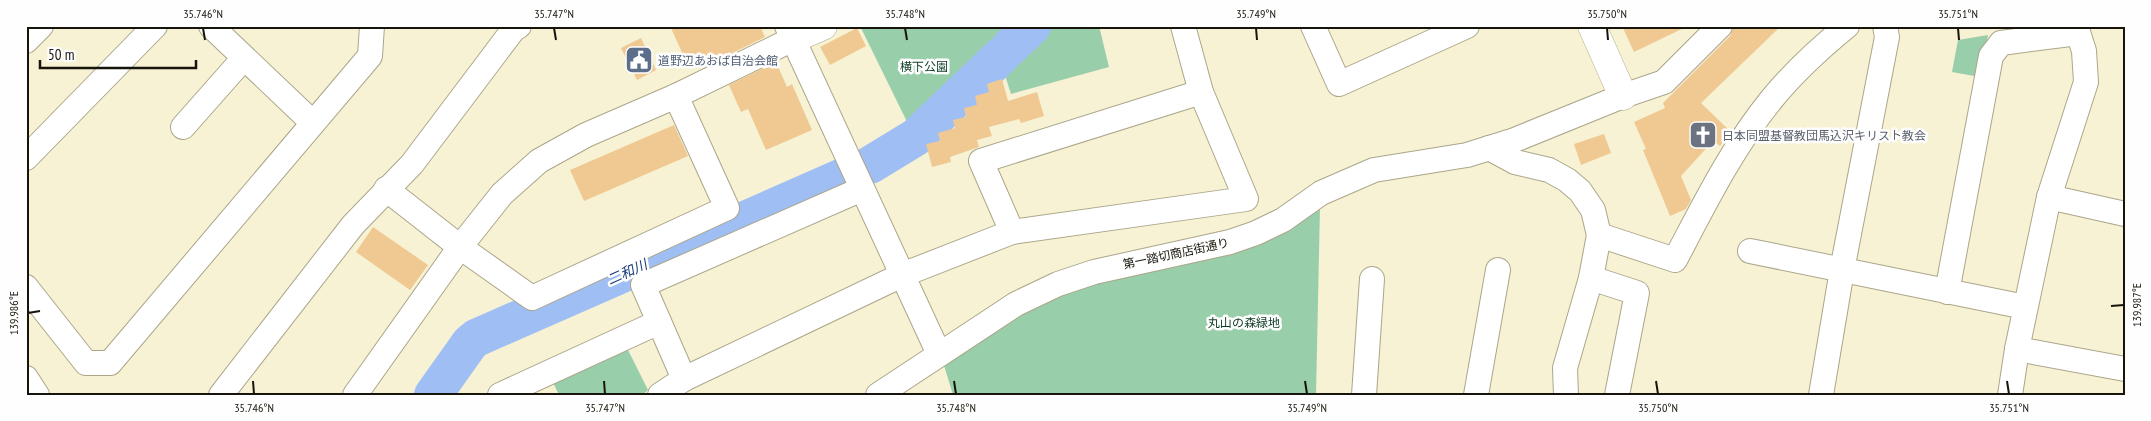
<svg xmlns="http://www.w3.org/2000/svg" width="2151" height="421" viewBox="0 0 2151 421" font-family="'PT Sans Narrow','Noto Sans JP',sans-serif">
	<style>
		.green { fill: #99ceaa }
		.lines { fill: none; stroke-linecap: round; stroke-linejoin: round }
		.river { stroke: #9fbef4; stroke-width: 38 }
		.building { fill: #f0c992 }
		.street-casing { stroke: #aba68a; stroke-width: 26 }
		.secondary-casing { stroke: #aba68a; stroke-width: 29 }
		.street { stroke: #fff; stroke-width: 24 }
		.secondary { stroke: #fff; stroke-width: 28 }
		.ticks { fill: none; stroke: #17150b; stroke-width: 2 }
		.labels { text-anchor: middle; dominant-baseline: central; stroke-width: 5; stroke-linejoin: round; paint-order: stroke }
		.service-label { font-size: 12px; fill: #4e5e75; stroke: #fefefe; text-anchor: start }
		.park-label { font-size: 12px; fill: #0c3c22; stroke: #fefefe }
		.worship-label { font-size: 12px; fill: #5b616d; stroke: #fefefe; text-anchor: start }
		.street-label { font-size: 12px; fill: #17150b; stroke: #fefefe }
		.water-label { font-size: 14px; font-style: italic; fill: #1a3c7b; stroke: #fefefe }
		.neatline { fill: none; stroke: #17150b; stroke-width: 2 }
		.ticks-label { font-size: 12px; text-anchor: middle; fill: #17150b }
	</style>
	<rect width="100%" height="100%" fill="#f7f2d4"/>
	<!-- green -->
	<g class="green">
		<path d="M860 26H1021L913 134Z"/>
		<path d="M1043 26H1099L1109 67 1011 94 1002 66Z"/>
		<path d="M1988 35 1980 77 1952 72 1958 40Z"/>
		<path d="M1320 207 1316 395H953L943 362 1018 311 1062 291Z"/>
		<path d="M625 344 648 390 642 395H559L551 378Z"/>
	</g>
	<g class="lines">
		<!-- river -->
		<g class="river">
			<path d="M1010 47 1032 26"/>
			<path d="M870 165 916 137 1002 55"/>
			<path d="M433 395 470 343 476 338 843 177"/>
		</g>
	</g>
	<!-- building -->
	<g class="building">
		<path d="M670 26H760L765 37 718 60 716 56 689 68Z"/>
		<path d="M1622 26H1688L1634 52Z"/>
		<path d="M1733 26H1781L1701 103 1731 132 1720 146 1713 141 1681 176 1691 200 1686 209 1670 216 1643 150 1646 149 1634 122 1665 108 1663 103 1730 36Z"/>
		<path d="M857 28 866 46 830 65 820 47Z"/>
		<path d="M641 38 656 70 637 80 621 48Z"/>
		<path d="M776 62 787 87 792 84 812 130 766 150 748 109 741 112 729 85Z"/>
		<path d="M1002 79 1008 101 1037 92 1044 116 1021 123 1019 119 989 127 992 136 977 140 979 147 950 157 951 162 932 167 926 144 940 141 938 133 955 128 953 120 966 117 964 108 977 105 975 96 989 92 987 84Z"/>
		<path d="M674 125 688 156 584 201 570 170Z"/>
		<path d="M1604 134 1611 153 1581 165 1574 144Z"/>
		<path d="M373 227 428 265 410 290 356 252Z"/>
	</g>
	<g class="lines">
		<!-- street casing -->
		<g class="street-casing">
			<g id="street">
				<path d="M211 26 313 123"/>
				<path d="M787 26 939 354"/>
				<path d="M1313 26 1339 84 1467 26"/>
				<path d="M26 41 41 26"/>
				<path d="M183 127 244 58"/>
				<path d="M1489 148 1515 162 1549 170 1567 180 1580 191 1593 210 1599 235 1591 278 1565 368 1566 395"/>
				<path d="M26 158 155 26"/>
				<path d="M386 189 460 247 532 298 727 208 676 96"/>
				<path d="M2049 197 2125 214"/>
				<path d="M1012 232 981 161 1201 92"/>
				<path d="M1599 235 1675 260C1704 205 1732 148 1771 100 1793 73 1820 48 1847 26"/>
				<path d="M1750 251 2025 307"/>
				<path d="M1591 278 1637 293 1617 395"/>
				<path d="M26 287 86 363H110L370 56 372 26"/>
				<path d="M1947 292 1991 56 2001 43 2078 33"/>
				<path d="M2017 349 2125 369"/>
				<path d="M26 378 37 395"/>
				<path d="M684 379 643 285 862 189"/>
				<path d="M221 395 353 225 412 164 513 30 519 26"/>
				<path d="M355 395 460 247 502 194 539 161 586 135 676 96 793 39"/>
				<path d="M500 395 659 322"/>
				<path d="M660 395 684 379 902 275 1012 232 1246 199 1201 92 1183 26"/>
				<path d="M878 395 1016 304 1058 284 1094 272 1230 242 1256 233 1283 220 1321 193 1374 170 1467 155 1512 141 1623 96 1664 82 1720 26"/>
				<path d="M1364 395 1372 279"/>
				<path d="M1476 395 1498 270"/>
				<path d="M1821 395 1842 270 1887 37 1885 26"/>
				<path d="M2010 395 2017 349 2049 197 2086 82 2084 51 2076 26"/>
			</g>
		</g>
		<!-- secondary casing -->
		<g class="secondary-casing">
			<g id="secondary">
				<path d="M1592 26 1623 96"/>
				<path d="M793 39 823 26"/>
			</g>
		</g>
		<!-- street -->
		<use href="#street" class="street"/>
		<!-- secondary -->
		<use href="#secondary" class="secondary"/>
	</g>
	<!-- ticks -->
	<path class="ticks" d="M203 28 205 40M554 28 556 40M905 28 907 40M1256 28 1257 40M1607 28 1608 40M1958 28 1959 40M2111 306 2124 305M28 313 40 311M253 381 254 394M604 381 605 394M954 381 956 394M1305 381 1307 394M1656 381 1658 394M2007 381 2009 394"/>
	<!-- icons -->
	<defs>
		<g id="civic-square" transform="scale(1.4375)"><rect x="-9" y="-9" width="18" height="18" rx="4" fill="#5c6f8a" stroke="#fefefe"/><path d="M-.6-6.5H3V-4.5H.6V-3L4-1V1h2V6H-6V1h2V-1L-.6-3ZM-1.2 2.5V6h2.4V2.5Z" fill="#fff"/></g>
		<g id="church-square" transform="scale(1.4375)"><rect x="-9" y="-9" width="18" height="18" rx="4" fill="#6b7280" stroke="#fefefe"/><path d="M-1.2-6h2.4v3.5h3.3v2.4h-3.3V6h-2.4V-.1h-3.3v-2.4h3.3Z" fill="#fff"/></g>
	</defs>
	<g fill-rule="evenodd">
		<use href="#civic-square" x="639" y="60"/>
		<use href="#church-square" x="1703" y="135"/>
	</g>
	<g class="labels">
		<!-- service labels -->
		<g class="service-label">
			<text x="658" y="60">道野辺あおば自治会館</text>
		</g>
		<!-- park labels -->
		<g class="park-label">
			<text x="924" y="66">横下公園</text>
			<text x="1244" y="322">丸山の森緑地</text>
		</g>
		<!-- worship labels -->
		<g class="worship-label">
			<text x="1722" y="135">日本同盟基督教団馬込沢キリスト教会</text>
		</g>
		<!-- street labels -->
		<g class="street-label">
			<text transform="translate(1176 253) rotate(-12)">第一踏切商店街通り</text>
		</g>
		<!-- water labels -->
		<g class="water-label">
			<text transform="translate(627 272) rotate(-24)">二和川</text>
		</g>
	</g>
	<!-- border -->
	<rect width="2151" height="421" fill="none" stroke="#fefefe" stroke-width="55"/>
	<!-- scale -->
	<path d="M40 60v8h156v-8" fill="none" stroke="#17150b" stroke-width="2.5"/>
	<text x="48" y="60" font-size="15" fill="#17150b" stroke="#fefefe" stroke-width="4" paint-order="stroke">50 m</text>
	<rect x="28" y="28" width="2096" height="366" class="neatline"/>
	<g class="ticks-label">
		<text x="203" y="18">35.746°N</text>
		<text x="554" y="18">35.747°N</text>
		<text x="905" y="18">35.748°N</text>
		<text x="1256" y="18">35.749°N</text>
		<text x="1607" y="18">35.750°N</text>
		<text x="1958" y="18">35.751°N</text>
		<text transform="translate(2137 305) rotate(-90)" y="4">139.987°E</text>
		<text transform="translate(14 313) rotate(-90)" y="4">139.986°E</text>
		<text x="254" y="412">35.746°N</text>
		<text x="605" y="412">35.747°N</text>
		<text x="956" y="412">35.748°N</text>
		<text x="1307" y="412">35.749°N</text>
		<text x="1658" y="412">35.750°N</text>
		<text x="2009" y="412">35.751°N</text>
	</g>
</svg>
